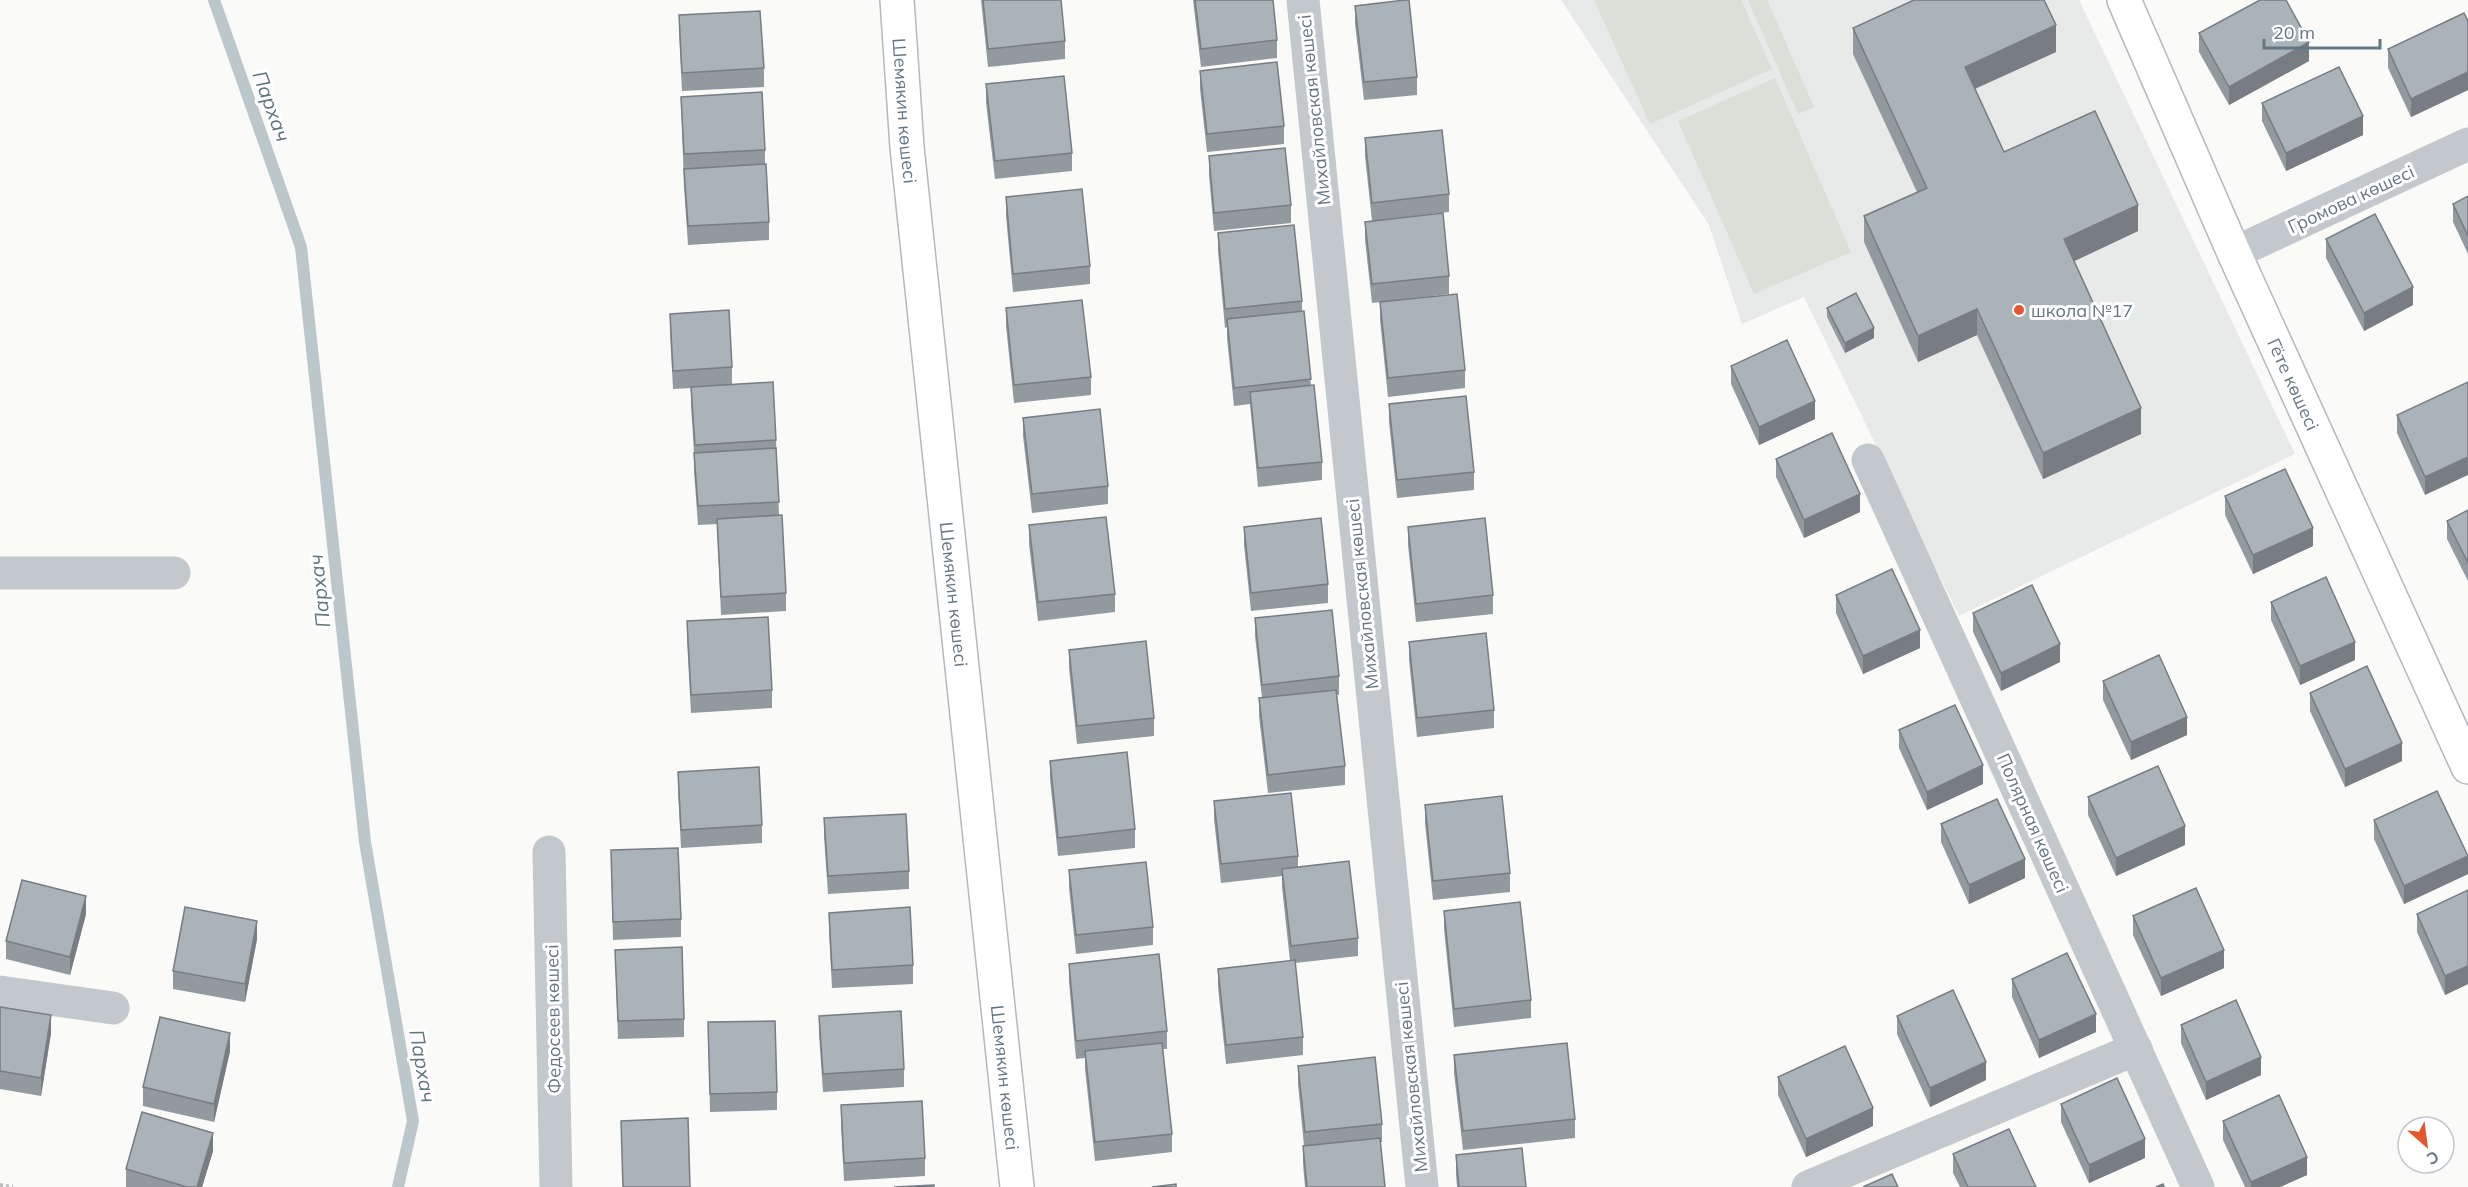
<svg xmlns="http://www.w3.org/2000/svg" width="2468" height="1187" viewBox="0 0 2468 1187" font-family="Mulish,sans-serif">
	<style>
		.built { fill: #e8e9e9 }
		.green { fill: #dadfd7 }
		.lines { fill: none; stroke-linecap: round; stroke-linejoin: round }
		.stream { stroke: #bbc7cb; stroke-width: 12 }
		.secondary-casing { stroke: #b3babf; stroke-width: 36 }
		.path { stroke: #bbbfc2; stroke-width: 4; stroke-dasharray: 3 3; stroke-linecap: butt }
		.street { stroke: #c3c8cc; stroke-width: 33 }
		.secondary { stroke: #fff; stroke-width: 33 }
		.wall { fill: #929a9f }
		.shaded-wall { fill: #777d82 }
		.building { fill: #aab3b9; stroke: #777d82; stroke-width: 1.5 }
		.poi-dot { fill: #e4572e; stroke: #fff; stroke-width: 2 }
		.labels { text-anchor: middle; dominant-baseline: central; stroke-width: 6; stroke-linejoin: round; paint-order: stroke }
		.street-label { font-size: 18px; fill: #657683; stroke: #fff }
		.poi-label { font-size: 18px; fill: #657683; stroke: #fff; text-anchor: start }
		.water-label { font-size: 20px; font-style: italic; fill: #60757c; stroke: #fff }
	</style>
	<rect width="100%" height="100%" fill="#fafaf8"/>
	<!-- built -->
	<path class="built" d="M1561 0H2079L2295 454 1959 616 1804 297 1742 324 1709 225Z"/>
	<!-- green -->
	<g class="green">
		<path d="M1594 0H1741L1772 69 1650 124Z"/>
		<path d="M1748 0H1767L1814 107 1798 114Z"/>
		<path d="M1775 78 1851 252 1754 294 1678 121Z"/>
	</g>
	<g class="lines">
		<!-- stream -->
		<path class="stream" d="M214 0 301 247 365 842 413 1121 398 1187"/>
		<!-- secondary casing -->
		<g class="secondary-casing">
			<g id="secondary">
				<path id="s1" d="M897 0 907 147 1017 1187"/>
				<path id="s2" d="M2124 0 2234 253 2468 767"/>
			</g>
		</g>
		<!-- path -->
		<path class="path" d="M0 1185 13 1187"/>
		<!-- street -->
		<g class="street">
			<path d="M1303 0 1422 1187"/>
			<path d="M2234 253 2468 144"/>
			<path d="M1868 460 2198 1187"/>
			<path d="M0 573H174"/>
			<path d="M549 852 556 1187"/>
			<path d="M0 992 113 1008"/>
			<path d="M1808 1187 2136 1049"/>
		</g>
		<!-- secondary -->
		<use href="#secondary" class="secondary"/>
	</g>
	<!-- wall -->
	<g class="wall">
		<path d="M981 0H1061L1065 41V59L988 67Z"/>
		<path d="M1193 0H1273L1277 40V58L1201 67Z"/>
		<path d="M1355 6 1417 77V95L1364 100 1355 24Z"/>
		<path d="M679 15 764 68V87L682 91 679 33Z"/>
		<path d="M2468 21V90L2411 117 2388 68V49Z"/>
		<path d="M1853 28 2056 52 1975 89 2004 152 2138 231 2074 261 2141 434 2043 479 1977 335 1918 362 1864 242V216L1917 192 1853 54Z"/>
		<path d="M2199 33 2309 61 2229 105 2199 52Z"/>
		<path d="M1200 71 1284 126V144L1207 152 1200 89Z"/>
		<path d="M986 84 1072 153V171L995 179 986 103Z"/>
		<path d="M681 97 765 150V164L769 222V240L688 245 684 187Z"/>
		<path d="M2262 103 2363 135 2286 171 2262 121Z"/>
		<path d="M1365 138 1449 194V212L1372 221 1365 156Z"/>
		<path d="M1209 156 1291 205V223L1214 231 1209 175Z"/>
		<path d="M2468 196V254L2453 222V204Z"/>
		<path d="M1006 197 1090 266V284L1013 292 1006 216Z"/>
		<path d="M1365 222 1449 276V294L1372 303 1365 240Z"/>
		<path d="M1218 233 1302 301V311L1311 385 1322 462V480L1258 487 1250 404 1234 406 1227 338V327L1225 328 1218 251Z"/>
		<path d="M2326 239 2413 305 2364 331 2326 258Z"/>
		<path d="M1380 302 1465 370V388L1388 397 1380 320Z"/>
		<path d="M1006 308 1091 377V395L1014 403 1006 326Z"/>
		<path d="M1827 308 1874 338 1845 353 1827 317Z"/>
		<path d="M670 314 732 367V385L776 440 779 515 786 593V611L721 615 717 524 698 525 694 471V453L691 405V388L673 389 670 332Z"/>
		<path d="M1731 366 1815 419 1759 445 1731 384Z"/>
		<path d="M2468 382 2425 495 2397 433V415Z"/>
		<path d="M1389 404 1474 472V490L1397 498 1389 422Z"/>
		<path d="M1023 418 1108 486V504L1032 513 1023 436Z"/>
		<path d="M1776 459 1860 512 1804 538 1776 477Z"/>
		<path d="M2225 496 2313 546 2253 574 2225 515Z"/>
		<path d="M2468 510V581L2447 539V521Z"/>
		<path d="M1029 525 1115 594V612L1038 621 1029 544Z"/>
		<path d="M1244 527 1328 584V603L1251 611 1244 545Z"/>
		<path d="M1408 527 1493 595V614L1416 622 1408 545Z"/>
		<path d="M1836 595 1920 648 1863 674 1836 613Z"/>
		<path d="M2271 602 2355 660 2300 685 2271 620Z"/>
		<path d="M1973 613 2060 662 2001 691 1973 632Z"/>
		<path d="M1255 618 1339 676V695H1337L1345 766V785L1268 793 1259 716V698H1262L1255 636Z"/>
		<path d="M687 621 772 690V708L691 713 687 639Z"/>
		<path d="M1409 642 1494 710V728L1417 737 1409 660Z"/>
		<path d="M1069 650 1154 718V736L1077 744 1069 668Z"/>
		<path d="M2103 681 2187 735 2131 760 2103 700Z"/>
		<path d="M2310 693 2402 761 2345 787 2310 711Z"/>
		<path d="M1899 730 1983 784 1927 810 1899 748Z"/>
		<path d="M1050 761 1135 829V848L1058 856 1050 779Z"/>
		<path d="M678 772 762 825V843L681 848 678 790Z"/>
		<path d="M2088 797 2185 845 2116 876 2088 815Z"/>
		<path d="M1214 801 1298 856V867L1358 938V956L1295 963 1303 1037V1055L1226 1064 1218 987V969L1290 961 1282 887V876L1221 883 1214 819Z"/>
		<path d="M1425 805 1510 873V892L1433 900 1425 823Z"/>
		<path d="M824 818 909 871V889L828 894 824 836Z"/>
		<path d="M2374 820 2468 874 2404 904 2374 839Z"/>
		<path d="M1941 824 2025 878 1969 904 1941 842Z"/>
		<path d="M611 850 681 919V937L613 940Z"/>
		<path d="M1069 870 1153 927V945L1076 954 1069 888Z"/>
		<path d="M2468 890V984L2445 995 2417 932V914Z"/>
		<path d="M1444 911 1531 1000V1018L1454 1027 1444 929Z"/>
		<path d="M829 913 913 965V984L832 988 829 931Z"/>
		<path d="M86 914 70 975 6 959V941Z"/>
		<path d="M2133 916 2224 968 2161 996 2133 935Z"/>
		<path d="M257 939 245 1002 173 989V971Z"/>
		<path d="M615 950 684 1019V1037L618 1039Z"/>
		<path d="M1069 964 1167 1031V1049H1163L1172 1134V1152L1095 1161 1085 1069V1058L1076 1059 1069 982Z"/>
		<path d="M2012 979 2096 1032 2039 1058 2012 997Z"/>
		<path d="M0 1007 51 1033 41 1096 0 1089Z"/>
		<path d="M819 1016 904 1069V1087L823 1092 819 1034Z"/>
		<path d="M1897 1016 1986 1080 1930 1107 1897 1034Z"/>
		<path d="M708 1022 777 1092V1110L710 1112Z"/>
		<path d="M2181 1025 2261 1075 2206 1100 2181 1043Z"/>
		<path d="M230 1051 214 1122 143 1106V1087Z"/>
		<path d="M1454 1055 1575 1119V1138L1463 1150 1454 1073Z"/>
		<path d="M1298 1066 1382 1124V1142H1380L1385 1187H1305L1303 1164V1146H1304L1298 1084Z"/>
		<path d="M1778 1077 1873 1126 1806 1157 1778 1095Z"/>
		<path d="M2061 1104 2145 1158 2089 1183 2061 1122Z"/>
		<path d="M841 1105 925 1158V1176L844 1181 841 1124Z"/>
		<path d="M2223 1121 2307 1175 2280 1187H2245L2223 1140Z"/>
		<path d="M213 1151 202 1187H126V1169Z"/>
		<path d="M1953 1154 2036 1187H1960L1953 1173Z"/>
		<path d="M1456 1155 1526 1187H1457L1456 1174Z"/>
	</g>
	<!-- shaded-wall -->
	<g class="shaded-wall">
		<path d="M2056 25V52L1965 93V67Z"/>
		<path d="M2309 42V61L2229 105V87Z"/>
		<path d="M2468 72V90L2411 117V99Z"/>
		<path d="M2363 116V135L2286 171V153Z"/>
		<path d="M2138 205V231L2064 266V239Z"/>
		<path d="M2413 287V305L2364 331V313Z"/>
		<path d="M1977 309V335L1918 362V336Z"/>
		<path d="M1874 328V338L1845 353V343Z"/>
		<path d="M1815 401V419L1759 445V427Z"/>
		<path d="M2141 408V434L2043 479V453Z"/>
		<path d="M2468 457V475L2425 495V477Z"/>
		<path d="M1860 494V512L1804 538V520Z"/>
		<path d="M2313 528V546L2253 574V555Z"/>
		<path d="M1920 630V648L1863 674V656Z"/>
		<path d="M2355 642V660L2300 685V666Z"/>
		<path d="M2060 644V662L2001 691V673Z"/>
		<path d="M2187 717V735L2131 760V742Z"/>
		<path d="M2402 743V761L2345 787V769Z"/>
		<path d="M1983 765V784L1927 810V792Z"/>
		<path d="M2185 826V845L2116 876V858Z"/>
		<path d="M2468 856V874L2404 904V886Z"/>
		<path d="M2025 859V878L1969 904V885Z"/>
		<path d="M86 896V914L70 975V957Z"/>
		<path d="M257 921V939L245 1002V984Z"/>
		<path d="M2224 950V968L2161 996V978Z"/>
		<path d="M2468 966V984L2445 995V976Z"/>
		<path d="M2096 1014V1032L2039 1058V1040Z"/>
		<path d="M51 1015V1033L41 1096V1078Z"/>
		<path d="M230 1033V1051L214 1122V1104Z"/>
		<path d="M2261 1057V1075L2206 1100V1082Z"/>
		<path d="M1986 1062V1080L1930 1107V1088Z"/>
		<path d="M1873 1108V1126L1806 1157V1139Z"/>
		<path d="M213 1133V1151L202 1187H197Z"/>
		<path d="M2145 1139V1158L2089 1183V1165Z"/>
		<path d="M2307 1157V1175L2280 1187H2251V1182Z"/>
	</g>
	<!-- building -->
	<g class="building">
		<path d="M983 0H1061L1065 41 988 49Z"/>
		<path d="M1195 0H1273L1277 40 1201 49Z"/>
		<path d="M1405 0H1409L1417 77 1364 82 1355 6Z"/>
		<path d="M1914 0H2044L2056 25 1965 67 2004 152 2095 111 2138 205 2064 239 2141 408 2043 453 1977 309 1918 336 1864 216 1927 188 1853 28Z"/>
		<path d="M2260 0H2286L2309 42 2229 87 2199 33Z"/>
		<path d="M760 11 764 68 682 73 679 15Z"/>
		<path d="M2464 13 2468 21V72L2411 99 2388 49Z"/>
		<path d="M1277 62 1284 126 1207 134 1200 71Z"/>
		<path d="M2339 67 2363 116 2286 153 2262 103Z"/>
		<path d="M1064 76 1072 153 995 161 986 84Z"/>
		<path d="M762 92 765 150 684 154 681 97Z"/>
		<path d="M1442 130 1449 194 1372 203 1365 138Z"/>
		<path d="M1285 148 1291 205 1214 213 1209 156Z"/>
		<path d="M766 164 769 222 688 226 684 169Z"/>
		<path d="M1082 189 1090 266 1013 274 1006 197Z"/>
		<path d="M2468 196V236L2453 204Z"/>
		<path d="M1443 213 1449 276 1372 284 1365 222Z"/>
		<path d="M2375 214 2413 287 2364 313 2326 239Z"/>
		<path d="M1294 225 1302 301 1225 309 1218 233Z"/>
		<path d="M1856 293 1874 328 1845 343 1827 308Z"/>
		<path d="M1457 294 1465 370 1388 378 1380 302Z"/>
		<path d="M1082 300 1091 377 1014 385 1006 308Z"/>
		<path d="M729 310 732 367 673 371 670 314Z"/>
		<path d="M1304 311 1311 379 1234 388 1227 319Z"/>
		<path d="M1787 340 1815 401 1759 427 1731 366Z"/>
		<path d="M773 382 776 440 695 445 691 387Z"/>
		<path d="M2468 382V457L2425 477 2397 415Z"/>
		<path d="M1314 385 1322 462 1258 468 1250 392Z"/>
		<path d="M1466 396 1474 472 1397 480 1389 404Z"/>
		<path d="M1100 409 1108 486 1032 494 1023 418Z"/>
		<path d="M1832 433 1860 494 1804 520 1776 459Z"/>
		<path d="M776 448 779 502 698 506 694 453Z"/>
		<path d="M2285 469 2313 528 2253 555 2225 496Z"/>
		<path d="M2468 510V563L2447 521Z"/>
		<path d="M782 515 786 593 721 597 717 519Z"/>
		<path d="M1106 517 1115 594 1038 602 1029 525Z"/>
		<path d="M1321 518 1328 584 1251 593 1244 527Z"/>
		<path d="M1485 518 1493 595 1416 604 1408 527Z"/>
		<path d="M1892 569 1920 630 1863 656 1836 595Z"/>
		<path d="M2326 577 2355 642 2300 666 2271 602Z"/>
		<path d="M2032 585 2060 644 2001 673 1973 613Z"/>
		<path d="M1332 610 1339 676 1262 685 1255 618Z"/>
		<path d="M768 617 772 690 691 695 687 621Z"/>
		<path d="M1486 633 1494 710 1417 718 1409 642Z"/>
		<path d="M1146 641 1154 718 1077 726 1069 650Z"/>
		<path d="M2159 655 2187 717 2131 742 2103 681Z"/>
		<path d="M2367 666 2402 743 2345 769 2310 693Z"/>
		<path d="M1336 690 1345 766 1268 775 1259 698Z"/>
		<path d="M1955 705 1983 765 1927 792 1899 730Z"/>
		<path d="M1127 752 1135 829 1058 838 1050 761Z"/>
		<path d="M2158 766 2185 826 2116 858 2088 797Z"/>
		<path d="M759 767 762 825 681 830 678 772Z"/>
		<path d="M2437 791 2468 856 2404 886 2374 820Z"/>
		<path d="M1291 793 1298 856 1221 864 1214 801Z"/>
		<path d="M1502 796 1510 873 1433 881 1425 805Z"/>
		<path d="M1997 799 2025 859 1969 885 1941 824Z"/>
		<path d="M906 814 909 871 828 876 824 818Z"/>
		<path d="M678 848 681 919 613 922 611 850Z"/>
		<path d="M1349 861 1358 938 1291 946 1282 869Z"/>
		<path d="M1146 862 1153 927 1076 935 1069 870Z"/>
		<path d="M22 880 86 896 70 957 6 941Z"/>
		<path d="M2196 888 2224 950 2161 978 2133 916Z"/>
		<path d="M2468 890V966L2445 976 2417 914Z"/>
		<path d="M1520 902 1531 1000 1454 1009 1444 911Z"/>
		<path d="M185 907 257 921 245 984 173 971Z"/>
		<path d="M910 907 913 965 832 970 829 913Z"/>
		<path d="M682 947 684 1019 618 1021 615 950Z"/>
		<path d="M2067 953 2096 1014 2039 1040 2012 979Z"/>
		<path d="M1159 954 1167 1031 1076 1041 1069 964Z"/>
		<path d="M1295 960 1303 1037 1226 1045 1218 969Z"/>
		<path d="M1953 990 1986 1062 1930 1088 1897 1016Z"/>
		<path d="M2236 1000 2261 1057 2206 1082 2181 1025Z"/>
		<path d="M0 1007 51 1015 41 1078 0 1071Z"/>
		<path d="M901 1011 904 1069 823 1074 819 1016Z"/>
		<path d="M160 1017 230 1033 214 1104 143 1087Z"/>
		<path d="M775 1021 777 1092 710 1094 708 1022Z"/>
		<path d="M1162 1043 1172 1134 1095 1142 1085 1051Z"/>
		<path d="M1567 1043 1575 1119 1463 1131 1454 1055Z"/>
		<path d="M1845 1046 1873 1108 1806 1139 1778 1077Z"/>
		<path d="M1375 1057 1382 1124 1305 1132 1298 1066Z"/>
		<path d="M2117 1078 2145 1139 2089 1165 2061 1104Z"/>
		<path d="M2279 1095 2307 1157 2251 1182 2223 1121Z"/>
		<path d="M922 1101 925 1158 844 1163 841 1105Z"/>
		<path d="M142 1112 213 1133 197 1187H187L126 1169Z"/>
		<path d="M688 1118 690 1187H623L621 1121Z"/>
		<path d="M2009 1129 2036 1187H1968L1953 1154Z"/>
		<path d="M1380 1138 1385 1187H1307L1303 1146Z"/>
		<path d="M1522 1148 1526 1187H1459L1456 1155Z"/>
		<path d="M1892 1174 1898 1187H1863Z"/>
		<path d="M1176 1184V1187H1152Z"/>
		<path d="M2163 1184 2164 1187H2156Z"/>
		<path d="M934 1185V1187H894Z"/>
	</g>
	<!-- markers -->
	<circle class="poi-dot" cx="2019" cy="310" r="6"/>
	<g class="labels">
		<!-- street labels -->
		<g class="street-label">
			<text stroke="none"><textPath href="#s1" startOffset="111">Шемякин көшесі</textPath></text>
			<text transform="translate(1314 110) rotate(-96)">Михайловская көшесі</text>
			<text transform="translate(2351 199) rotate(-25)">Громова көшесі</text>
			<text stroke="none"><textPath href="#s2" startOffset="420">Гёте көшесі</textPath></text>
			<text stroke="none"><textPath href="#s1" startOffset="597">Шемякин көшесі</textPath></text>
			<text transform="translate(1362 594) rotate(-96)">Михайловская көшесі</text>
			<text transform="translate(2033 823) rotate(66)">Полярная көшесі</text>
			<text transform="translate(553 1019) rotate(-91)">Федосеев көшесі</text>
			<text stroke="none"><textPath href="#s1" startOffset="1083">Шемякин көшесі</textPath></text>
			<text transform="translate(1411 1077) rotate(-96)">Михайловская көшесі</text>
		</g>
		<!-- poi labels -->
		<g class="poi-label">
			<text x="2031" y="310">школа №17</text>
		</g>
		<!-- water labels -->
		<g class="water-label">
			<text transform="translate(272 106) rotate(70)">Пархач</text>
			<text transform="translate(319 591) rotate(-96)">Пархач</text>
			<text transform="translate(423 1066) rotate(80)">Пархач</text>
		</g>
	</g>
	<!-- north arrow -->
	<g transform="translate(2426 1145) rotate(152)"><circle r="28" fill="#ffffff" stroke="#c1c8cd" stroke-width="1.5"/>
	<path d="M0-4.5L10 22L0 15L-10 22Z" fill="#e4572e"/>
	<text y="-9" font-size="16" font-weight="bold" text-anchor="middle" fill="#657683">С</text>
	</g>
	<!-- scale -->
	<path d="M2264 39v9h116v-9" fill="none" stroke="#657683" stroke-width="3"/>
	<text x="2273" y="39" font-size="18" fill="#657683" stroke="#ffffff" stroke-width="4.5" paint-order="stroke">20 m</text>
</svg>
